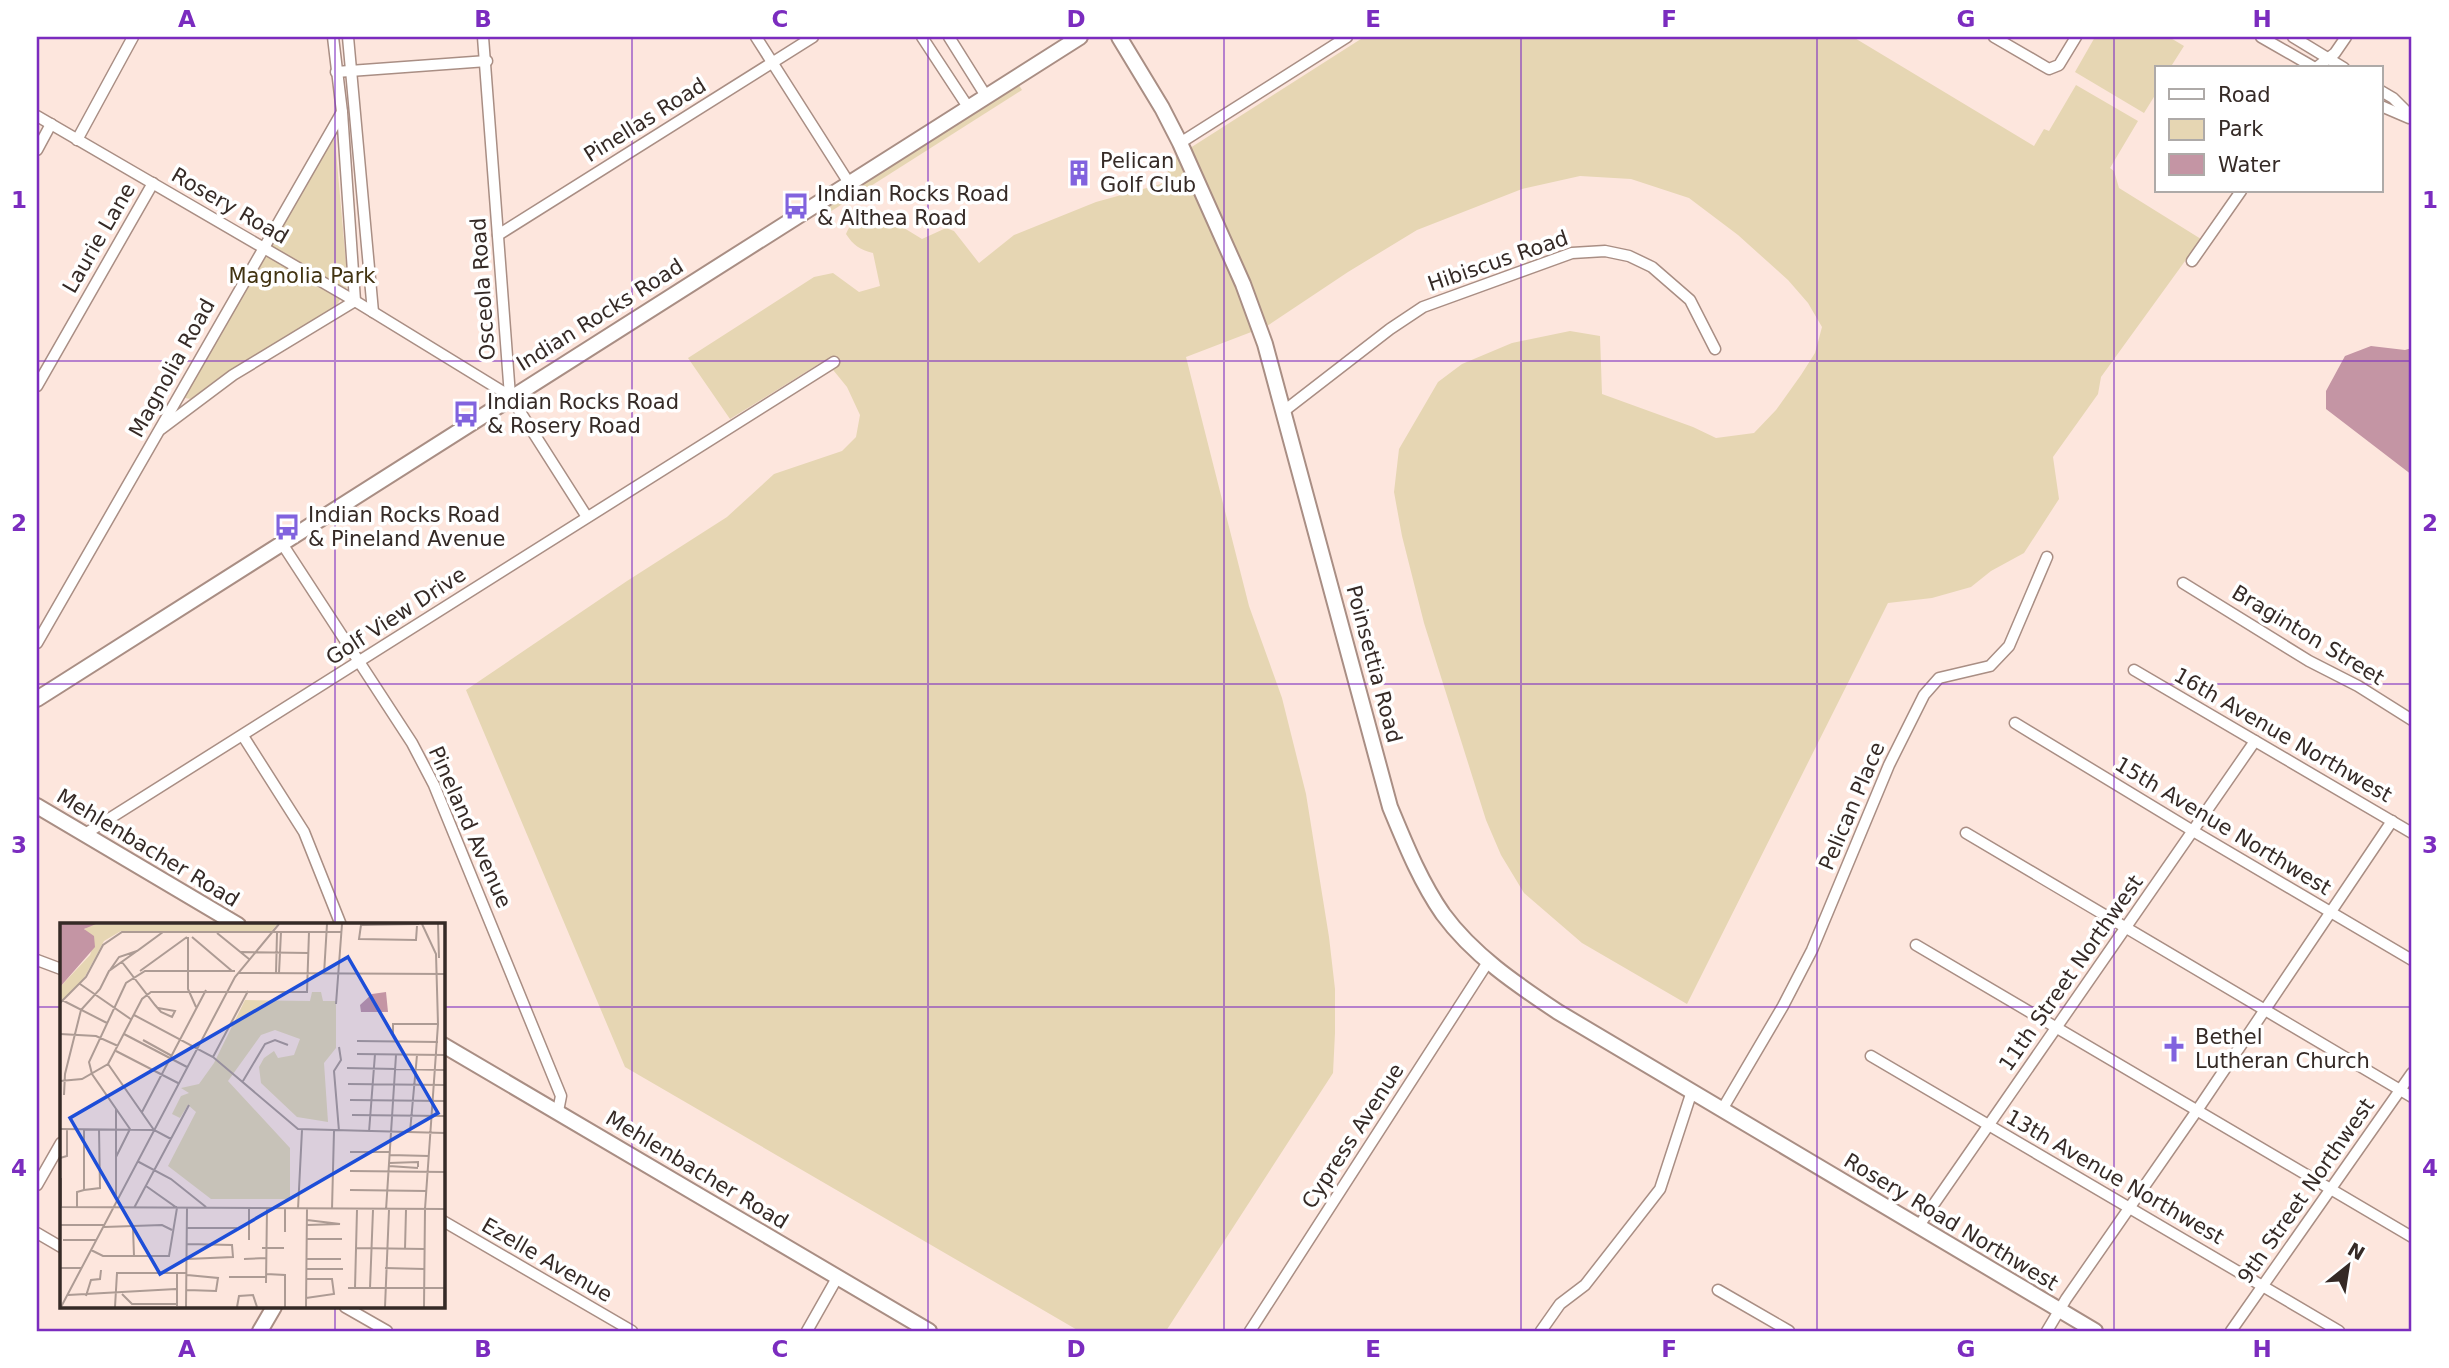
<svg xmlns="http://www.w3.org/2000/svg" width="2449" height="1368" viewBox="0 0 2449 1368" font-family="'DejaVu Sans',sans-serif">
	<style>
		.green { fill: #e6d6b3 }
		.water { fill: #c495a4 }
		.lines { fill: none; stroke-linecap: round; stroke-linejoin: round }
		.street-casing { stroke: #a98e84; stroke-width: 13 }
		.secondary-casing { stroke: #a98e84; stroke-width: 18 }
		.street { stroke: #fff; stroke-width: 10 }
		.secondary { stroke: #fff; stroke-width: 14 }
		.grid { fill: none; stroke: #7b2cbf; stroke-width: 2; stroke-opacity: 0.55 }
		.labels { text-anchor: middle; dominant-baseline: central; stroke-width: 7; stroke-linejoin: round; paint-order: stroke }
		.street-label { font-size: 21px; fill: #352a26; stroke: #fff }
		.poi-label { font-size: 21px; fill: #352a26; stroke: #fff; text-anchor: start }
		.park-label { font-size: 21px; fill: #413311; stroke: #fff }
		.inset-road { fill: none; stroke: #ad9b94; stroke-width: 2 }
		.view { fill: #1d4ed8; fill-opacity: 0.15; stroke: #1d4ed8; stroke-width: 3.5 }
		.inset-edge { fill: none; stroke: #352a26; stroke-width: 3.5 }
		.neatline { fill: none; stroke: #7b2cbf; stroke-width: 2.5 }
		.grid-label { font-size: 23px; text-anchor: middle; font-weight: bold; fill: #7b2cbf }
	</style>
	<rect width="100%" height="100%" fill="#fde6dd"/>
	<!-- green -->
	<g class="green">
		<path d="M1364 37H1853L2034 146 2044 129 2049 131 2076 85 2138 121 2110 168 2114 171 2119 188 2201 239 2101 377 2098 394 2053 457 2059 499 2024 553 1991 571 1971 587 1932 598 1888 603 1687 1004 1582 943 1524 893 1501 855 1486 820 1424 623 1402 536 1394 492 1399 449 1438 382 1462 364 1512 343 1570 331 1600 336 1602 394 1693 427 1716 438 1754 433 1776 410 1801 375 1815 353 1822 327 1808 303 1788 280 1738 235 1689 198 1631 179 1580 176 1522 189 1417 230 1348 272 1267 326 1186 357 1249 606 1282 698 1306 794 1329 937 1335 989V1033L1333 1073 1166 1331H1079L625 1067 466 690 627 581 727 517 774 474 842 451 856 437 860 415 847 387 825 360 730 419 688 358 814 277 833 273 859 292 880 286 873 253C860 250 853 245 846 234 855 214 869 211 890 212L904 228 922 239 946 228 954 231 979 263 1014 235 1096 202 1161 184 1176 157Z"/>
		<path d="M2095 37H2169L2184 46 2170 68H2157V92L2144 113 2075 72Z"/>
		<path d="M1017 82 1022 90 822 217 817 209Z"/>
		<path d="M331 139 335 140 348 285 337 305 191 399 185 398 186 391Z"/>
	</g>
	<!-- water -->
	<path class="water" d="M2371 346 2405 350 2412 348V475L2326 409V391L2345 356Z"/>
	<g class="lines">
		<!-- street casing -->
		<g class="street-casing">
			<g id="street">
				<path d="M348 37 373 312"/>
				<path d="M483 37 510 396 587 517"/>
				<path d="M756 37 849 183"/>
				<path d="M922 37 968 107"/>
				<path d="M949 37 986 96"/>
				<path d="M1994 37 2049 69 2059 65 2076 37"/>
				<path d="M2261 37 2315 68"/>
				<path d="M2293 37 2344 68"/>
				<path d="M2316 68 2335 53 2346 37"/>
				<path d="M336 72 487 61"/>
				<path d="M2381 91 2393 98 2412 117"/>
				<path d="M2381 106 2409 118"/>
				<path d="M37 116 355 301 510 396"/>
				<path d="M77 140 133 37"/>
				<path d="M1180 143 1347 37"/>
				<path d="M37 150 51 124"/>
				<path d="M498 235 813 37"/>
				<path d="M2192 261 2241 191"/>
				<path d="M37 386 153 183"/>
				<path d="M1284 411 1390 329 1423 307 1572 253 1605 251 1629 256 1652 267 1690 300 1715 349"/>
				<path d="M161 429 233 375 355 301 342 112 333 37"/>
				<path d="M281 542 412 743 434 785 561 1096 558 1111"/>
				<path d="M2183 583 2309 661 2358 686 2412 720"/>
				<path d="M37 643 342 112"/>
				<path d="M2134 670 2412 833"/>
				<path d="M2015 723 2193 831 2412 960"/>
				<path d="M243 736 304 832 341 925"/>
				<path d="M1966 833 2412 1097"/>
				<path d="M85 834 834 362"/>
				<path d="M1916 945 2412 1237"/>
				<path d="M37 960 61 969"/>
				<path d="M1871 1056 2339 1331"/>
				<path d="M1723 1108 1783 1006 1812 950 1889 765 1924 695 1939 678 1990 666 2009 646 2047 557"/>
				<path d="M37 1185 61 1143"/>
				<path d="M443 1221 632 1331"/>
				<path d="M1918 1227 2255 741"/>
				<path d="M37 1233 61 1247"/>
				<path d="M1718 1290 1789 1331"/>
				<path d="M345 1307 387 1331"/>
				<path d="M807 1331 837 1278"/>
				<path d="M1250 1331 1488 962"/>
				<path d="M1541 1331 1560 1304 1585 1285 1660 1189 1692 1091"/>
				<path d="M2047 1331 2066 1299 2198 1109 2392 821"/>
				<path d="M2231 1331 2412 1073"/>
			</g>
		</g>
		<!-- secondary casing -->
		<g class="secondary-casing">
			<g id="secondary">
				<path d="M1119 37 1162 108 1180 143 1243 284 1265 344 1390 807C1405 843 1420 881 1443 914 1473 955 1516 984 1558 1012L2095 1331"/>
				<path d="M37 699 1080 37"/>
				<path d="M37 806 238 925"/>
				<path d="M443 1045 929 1331"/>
				<path d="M260 1331 274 1307"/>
			</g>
		</g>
		<!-- street -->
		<use href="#street" class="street"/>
		<!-- secondary -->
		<use href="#secondary" class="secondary"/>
	</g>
	<!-- grid -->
	<path class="grid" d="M335 37V925M632 37V1331M928 37V1331M1224 37V1331M1521 37V1331M1817 37V1331M2114 37V1331M37 361H2412M37 684H2412M37 1007H61M443 1007H2412M335 1307V1331"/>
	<!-- icons -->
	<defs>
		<g id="building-bare" transform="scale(2.1)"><path d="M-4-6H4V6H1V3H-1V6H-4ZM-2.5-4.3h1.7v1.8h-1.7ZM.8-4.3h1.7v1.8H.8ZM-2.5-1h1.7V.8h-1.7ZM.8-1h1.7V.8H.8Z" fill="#8163de" stroke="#fff" stroke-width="2.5" paint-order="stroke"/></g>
		<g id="bus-bare" transform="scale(2.1)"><path d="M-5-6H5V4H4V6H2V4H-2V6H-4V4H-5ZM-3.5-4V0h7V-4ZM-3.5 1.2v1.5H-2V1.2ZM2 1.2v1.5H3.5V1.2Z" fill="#8163de" stroke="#fff" stroke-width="2.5" paint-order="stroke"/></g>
		<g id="church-bare" transform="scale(2.1)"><path d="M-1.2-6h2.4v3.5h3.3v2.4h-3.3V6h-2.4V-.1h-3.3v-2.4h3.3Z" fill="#8163de" stroke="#fff" stroke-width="2.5" paint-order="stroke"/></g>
	</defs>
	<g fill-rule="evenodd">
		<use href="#building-bare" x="1079" y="173"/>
		<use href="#bus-bare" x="796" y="206"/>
		<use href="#bus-bare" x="466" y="414"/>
		<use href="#bus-bare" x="287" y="527"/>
		<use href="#church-bare" x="2174" y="1049"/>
	</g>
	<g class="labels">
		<!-- street labels -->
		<g class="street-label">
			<text transform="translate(645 120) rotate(-32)">Pinellas Road</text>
			<text transform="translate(230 206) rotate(30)">Rosery Road</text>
			<text transform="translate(99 238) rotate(-60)">Laurie Lane</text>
			<text transform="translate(1498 261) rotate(-19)">Hibiscus Road</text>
			<text transform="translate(483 289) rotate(-94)">Osceola Road</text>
			<text transform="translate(600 315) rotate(-32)">Indian Rocks Road</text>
			<text transform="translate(172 368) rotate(-61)">Magnolia Road</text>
			<text transform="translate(396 616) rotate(-33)">Golf View Drive</text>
			<text transform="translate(2308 635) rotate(31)">Braginton Street</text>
			<text transform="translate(1374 664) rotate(75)">Poinsettia Road</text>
			<text transform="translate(2283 735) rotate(30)">16th Avenue Northwest</text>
			<text transform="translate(1852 806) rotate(-67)">Pelican Place</text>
			<text transform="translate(2223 826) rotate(31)">15th Avenue Northwest</text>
			<text transform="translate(470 827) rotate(66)">Pineland Avenue</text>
			<text transform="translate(148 848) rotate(31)">Mehlenbacher Road</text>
			<text transform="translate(2071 973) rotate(-55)">11th Street Northwest</text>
			<text transform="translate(1353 1136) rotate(-57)">Cypress Avenue</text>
			<text transform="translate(697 1170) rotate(31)">Mehlenbacher Road</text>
			<text transform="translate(2115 1177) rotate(30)">13th Avenue Northwest</text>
			<text transform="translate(2306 1191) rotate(-55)">9th Street Northwest</text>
			<text transform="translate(1951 1222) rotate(31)">Rosery Road Northwest</text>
			<text transform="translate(547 1260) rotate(30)">Ezelle Avenue</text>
		</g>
		<!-- poi labels -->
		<g class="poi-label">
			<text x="1100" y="161">Pelican<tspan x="1100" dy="24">Golf Club</tspan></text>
			<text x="817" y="194">Indian Rocks Road<tspan x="817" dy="24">&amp; Althea Road</tspan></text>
			<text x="487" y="402">Indian Rocks Road<tspan x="487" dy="24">&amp; Rosery Road</tspan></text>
			<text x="308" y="515">Indian Rocks Road<tspan x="308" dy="24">&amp; Pineland Avenue</tspan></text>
			<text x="2195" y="1037">Bethel<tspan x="2195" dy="24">Lutheran Church</tspan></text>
		</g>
		<!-- park labels -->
		<g class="park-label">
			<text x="302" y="276">Magnolia Park</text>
		</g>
	</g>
	<!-- overview -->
	<g transform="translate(60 923)">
		<rect width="385" height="385" fill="#fde6dd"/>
		<path d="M217 1 211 9 61 8 44 18 22 59 0 79V64L30 32 34 20 33 13 24 9 27 2ZM252 69H261L263 78H276V125L264 140 268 199 237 194 201 160 199 144 204 135 214 128 218 135 234 132 240 116 215 107 201 112 168 158 230 225V276H151L108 243 136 189 128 182 120 195 112 191 121 173 129 170 121 165 139 161 154 140 185 77 250 78Z" fill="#e6d6b3"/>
		<path d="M0 1H36L24 6 34 13 35 24 0 64ZM326 69 328 89H301L300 82 312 71Z" fill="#c495a4"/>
		<path class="inset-road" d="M362 1 376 31 378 101 365 286 364 384M378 1 379 35M357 3 356 17 299 16 301 2 359 1M157 10 189 36M128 14V66L136 84M132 14 172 48M181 29 249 30M62 39 95 82 101 89 112 94 115 88 98 85M50 47 59 34 77 28 103 9M80 48 127 14M178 50 385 51M216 50 217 10M219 50 221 9M264 51 267 1M20 61 72 97M2 77 47 100M0 80 26 54 43 22 62 9H282M276 81 282 1M74 92 153 134 238 206 385 210M333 110V101H378M0 111 36 113 58 123M64 111 127 144M83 117 112 133M297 118 378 119M56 128 118 160M297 131 385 132M153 134 188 68M48 141 94 207 111 216M287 145 385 147M0 158 22 156 48 141 82 76 91 69H247L249 9M183 158 205 121 215 117 228 122M288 161 385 162M4 172 5 151 21 87 40 66 49 48 77 28M290 177 385 178M56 186V276M82 189 146 67M292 192 385 193M0 206 94 207M24 206V267M279 208 274 148 281 137 279 124M309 209 315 131M350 209 357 132M290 229H330M330 232 369 233M56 234 70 206 32 151 29 139 66 60 85 48H175M0 235 7 233V206M77 238 111 256 146 284M329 240 358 239V244M329 243 358 245M290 248 385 249M1 255V284M24 267 40 265 39 206M290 267 367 268M0 284 385 286M17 284V269L24 267M74 285 129 182M189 286V317M238 286 242 207M272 286 274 208M326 287 336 132M0 302H45M247 302 280 301 247 297M44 304 102 302 112 307M73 305 74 333M127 305H177M225 309V286M247 316H282M3 317H37M202 325H224M297 325 365 326M345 326 346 287M31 327 43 333H109L117 285 86 263M127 336 173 334 172 322 127 321M184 336 206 335M246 336H281M0 345H22M325 345 364 346M246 346H283M206 351 225 352V384M127 352 158 355 156 368 127 367M169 354H206M206 360 207 286M288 365H385M295 365 297 287M310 365 313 287M62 371 72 381H117M8 372 116 366M26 373 31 357 40 356 41 347M246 375 274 371 272 356H246M117 383V350M1 384 175 54 219 1M55 384 57 350H127M126 384 127 285M177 384 179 373 193 372 197 384M246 384 247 286M325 384 329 287M384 384 385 352"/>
		<path class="view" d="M288 34 378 190 100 351 10 195Z"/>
		<rect width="385" height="385" class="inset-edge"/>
	</g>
	<!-- border -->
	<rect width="2449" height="1368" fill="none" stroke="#ffffff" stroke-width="77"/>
	<!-- legend -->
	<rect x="2155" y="66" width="228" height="126" fill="#ffffff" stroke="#aeaaa8" stroke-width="2"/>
	<rect x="2169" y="89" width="35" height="10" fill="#ffffff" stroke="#aeaaa8" stroke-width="2"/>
	<text x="2218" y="102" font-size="21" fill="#352a26">Road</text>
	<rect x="2169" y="119" width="35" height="21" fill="#e6d6b3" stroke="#aeaaa8" stroke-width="2"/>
	<text x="2218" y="136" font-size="21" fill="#352a26">Park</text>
	<rect x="2169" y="154" width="35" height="21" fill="#c495a4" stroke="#aeaaa8" stroke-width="2"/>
	<text x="2218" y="172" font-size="21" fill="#352a26">Water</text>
	<!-- north arrow -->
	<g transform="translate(2348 1266) rotate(30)" stroke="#ffffff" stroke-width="5" paint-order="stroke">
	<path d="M0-5L12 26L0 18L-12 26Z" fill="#352a26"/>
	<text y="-10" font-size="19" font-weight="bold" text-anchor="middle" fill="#352a26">N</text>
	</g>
	<rect x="38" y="38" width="2372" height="1292" class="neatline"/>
	<g class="grid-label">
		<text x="187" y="27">A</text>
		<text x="483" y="27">B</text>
		<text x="780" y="27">C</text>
		<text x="1076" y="27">D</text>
		<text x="1373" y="27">E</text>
		<text x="1669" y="27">F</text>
		<text x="1966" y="27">G</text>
		<text x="2262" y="27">H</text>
		<text x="19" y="208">1</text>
		<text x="2430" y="208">1</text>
		<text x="19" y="531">2</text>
		<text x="2430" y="531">2</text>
		<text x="19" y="853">3</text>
		<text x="2430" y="853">3</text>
		<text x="19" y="1176">4</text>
		<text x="2430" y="1176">4</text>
		<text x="187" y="1357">A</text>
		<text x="483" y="1357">B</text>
		<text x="780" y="1357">C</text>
		<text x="1076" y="1357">D</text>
		<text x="1373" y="1357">E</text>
		<text x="1669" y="1357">F</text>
		<text x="1966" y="1357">G</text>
		<text x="2262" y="1357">H</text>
	</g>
</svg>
